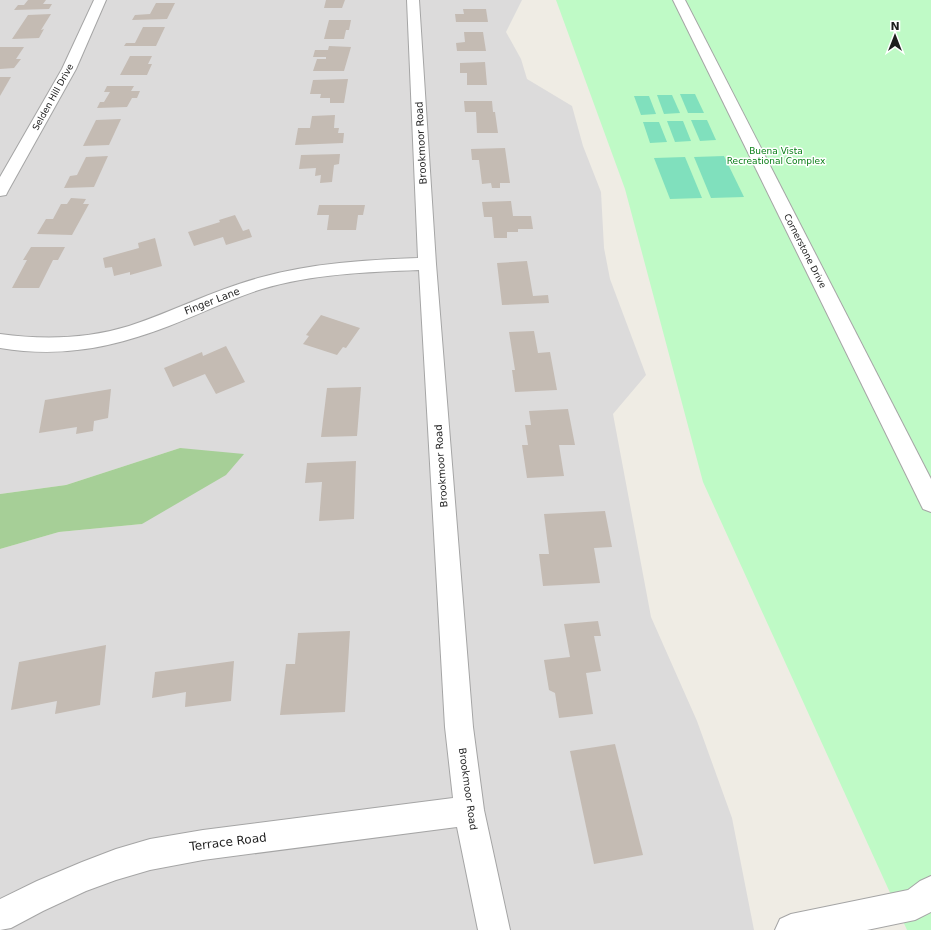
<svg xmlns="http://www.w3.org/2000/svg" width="931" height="930" viewBox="0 0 931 930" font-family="'DejaVu Sans',sans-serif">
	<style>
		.residential { fill: #dcdbdb }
		.forest { fill: #a6cf97 }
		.park { fill: #bffac6 }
		.pitch { fill: #80e0bd }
		.building { fill: #c4bbb3 }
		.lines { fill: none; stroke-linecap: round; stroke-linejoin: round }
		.minor-casing { stroke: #a5a5a5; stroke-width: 2 }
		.minor { fill: #fff; fill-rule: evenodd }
		.labels { text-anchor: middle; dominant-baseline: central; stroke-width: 3; stroke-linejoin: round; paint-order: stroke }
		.far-street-label { font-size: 9px; fill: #1e1e1e; stroke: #fff }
		.far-park-label { font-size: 9px; fill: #097e16; stroke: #fff }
		.street-label { font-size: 10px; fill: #1e1e1e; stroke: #fff }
		.near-street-label { font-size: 12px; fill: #1e1e1e; stroke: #fff }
	</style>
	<rect width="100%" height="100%" fill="#efece4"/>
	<!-- residential -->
	<path class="residential" d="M0 0H522L506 32 521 59 527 79 572 106 583 146 601 192 604 248 610 279 646 375 613 414 651 617 697 721 732 818 754 930H0V549L59 532 142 524 180 448 66 485 0 494Z"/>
	<!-- forest -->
	<path class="forest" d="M180 448 244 454 226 475 142 524 59 532 0 549V494L66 485Z"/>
	<!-- park -->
	<path class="park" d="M556 0H931V930H907L703 482 625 189Z"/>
	<!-- pitch -->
	<g class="pitch">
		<path d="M680 94H695L704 113H688Z"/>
		<path d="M657 95H672L680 113 664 114Z"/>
		<path d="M634 96H649L656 114 641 115Z"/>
		<path d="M691 120H707L716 140 700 141Z"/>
		<path d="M667 121H683L691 141 675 142Z"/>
		<path d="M643 122H659L667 142 650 143Z"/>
		<path d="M724 156 744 197 711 198 694 157Z"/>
		<path d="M685 157 702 198 670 199 654 158Z"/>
	</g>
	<!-- building -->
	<g class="building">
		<path d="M28 0H46L43 4H52L49 9 14 10 18 5H24Z"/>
		<path d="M326 0H345L342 8H324Z"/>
		<path d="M156 3H175L167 19 132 20 135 15 150 14Z"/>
		<path d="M463 9H486L488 22H456L455 14H464Z"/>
		<path d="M51 14 41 30 44 29 39 38 12 39 28 15Z"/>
		<path d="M329 20H351L349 30H346L344 39H324Z"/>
		<path d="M143 27H165L156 46H124L126 43H135Z"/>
		<path d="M464 32H483L486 51H457L456 43 465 42Z"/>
		<path d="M329 46 351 47 344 71H313L317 59H326V57H313L315 50H328Z"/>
		<path d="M0 47H24L16 59H21L14 68 0 69Z"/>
		<path d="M130 56H152L148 64H152L147 75H120Z"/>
		<path d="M485 62 487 85H467V73H460V63Z"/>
		<path d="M0 77H11L0 96Z"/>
		<path d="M348 79 344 103H330V98H320L321 94H310L313 80Z"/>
		<path d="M107 86H134L131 91H140L137 98H132L127 107 97 108 100 102H104L110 92H104Z"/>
		<path d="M464 101H492L493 112H495L498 133H477L476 112H465Z"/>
		<path d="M335 115 334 128H339L338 133H344L343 143 295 145 298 128H310L312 116Z"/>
		<path d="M121 119 109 145 83 146 96 120Z"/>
		<path d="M505 148 510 183H500V188H492L491 183 482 184 479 160H472L471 149Z"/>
		<path d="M340 154 339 164 334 165 332 182 320 183 321 175 315 176 316 168 299 169 301 155Z"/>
		<path d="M108 156 94 187 64 188 70 176 77 175 86 157Z"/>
		<path d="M71 198 86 199 83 204H89L72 235 37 234 46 219H53L61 204H67Z"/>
		<path d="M511 201 513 216H531L533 229H518V232H507V238H494L492 217H484L482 202Z"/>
		<path d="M319 205H365L363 215H358L356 230H327L329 215H317Z"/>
		<path d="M235 215 243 231 249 229 252 237 226 245 223 237 194 246 188 232 220 222 219 220Z"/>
		<path d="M155 238 162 266 130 275V272L114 276 112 267 105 268 103 258 139 248 138 243Z"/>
		<path d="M31 247H65L58 260H53L39 288H12L27 260H23Z"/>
		<path d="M527 261 533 296 548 295 549 303 502 305 497 263Z"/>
		<path d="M321 315 360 328 346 348 343 347 337 355 303 344 309 336 306 335Z"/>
		<path d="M534 331 538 353 550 352 557 390 515 392 512 370H515L509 332Z"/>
		<path d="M226 346 245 382 216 394 205 374 173 387 164 368 202 352 203 356Z"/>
		<path d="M361 387 357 436 321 437 327 388Z"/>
		<path d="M111 389 108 418 94 421 93 431 76 434 77 427 39 433 45 400Z"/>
		<path d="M568 409 575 445H559L564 476 527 478 522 445H528L525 425H531L529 411Z"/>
		<path d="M356 461 354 519 319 521 322 482 305 483 307 463Z"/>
		<path d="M605 511 612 547 594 548 600 583 543 586 539 554H549L544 514Z"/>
		<path d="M598 621 601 636H594L601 671 586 673 593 714 559 718 555 693 549 690 544 660 570 657 564 624Z"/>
		<path d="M350 631 345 712 280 715 286 664H295L298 633Z"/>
		<path d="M106 645 100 705 55 714 57 701 11 710 19 662Z"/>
		<path d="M234 661 231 701 185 707 186 692 152 698 155 672Z"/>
		<path d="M615 744 643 855 594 864 570 751Z"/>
	</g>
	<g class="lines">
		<!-- minor casing -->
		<g class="minor-casing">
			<g id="minor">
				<path d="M94 0H106L76 69 8 191 6 195 0 196V177L62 69Z"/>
				<path d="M407 0H419L436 264 473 727 484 810 510 930H478L457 827 203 860 150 870 116 880 86 891 43 911 11 928 0 930V899L37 881 82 862 116 849 150 839 203 830 453 798 445 727 419 270C366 272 313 274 262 289 230 299 200 314 169 326 112 348 61 358 0 348V334C43 340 87 339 129 326 174 311 216 289 262 277 313 263 366 260 418 258Z"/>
				<path d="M673 0H685L931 479V512L923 509Z"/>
				<path d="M931 876V912L915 920 867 930H775L780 919 791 914 908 890 920 881Z"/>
			</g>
		</g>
		<!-- minor -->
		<use href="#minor" class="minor"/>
	</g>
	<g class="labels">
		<!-- far-street labels -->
		<g class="far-street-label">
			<text transform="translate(53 97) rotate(-61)">Selden Hill Drive</text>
			<text transform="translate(805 251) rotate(63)">Cornerstone Drive</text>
		</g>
		<!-- far-park labels -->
		<g class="far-park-label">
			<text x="776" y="151">Buena Vista<tspan x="776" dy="10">Recreational Complex</tspan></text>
		</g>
		<!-- street labels -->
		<g class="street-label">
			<text transform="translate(421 143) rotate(-93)">Brookmoor Road</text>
			<text transform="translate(212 301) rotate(-21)">Finger Lane</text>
			<text transform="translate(441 466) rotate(-94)">Brookmoor Road</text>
			<text transform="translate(468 789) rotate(82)">Brookmoor Road</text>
		</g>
		<!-- near-street labels -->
		<g class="near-street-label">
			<text transform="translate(228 842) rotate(-7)">Terrace Road</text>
		</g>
	</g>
	<!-- north arrow -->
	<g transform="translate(895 36)" stroke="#ffffff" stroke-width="3" paint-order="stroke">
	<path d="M0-3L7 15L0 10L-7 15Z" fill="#1e1e1e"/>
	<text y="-6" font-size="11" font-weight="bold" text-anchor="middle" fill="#1e1e1e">N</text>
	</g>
</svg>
